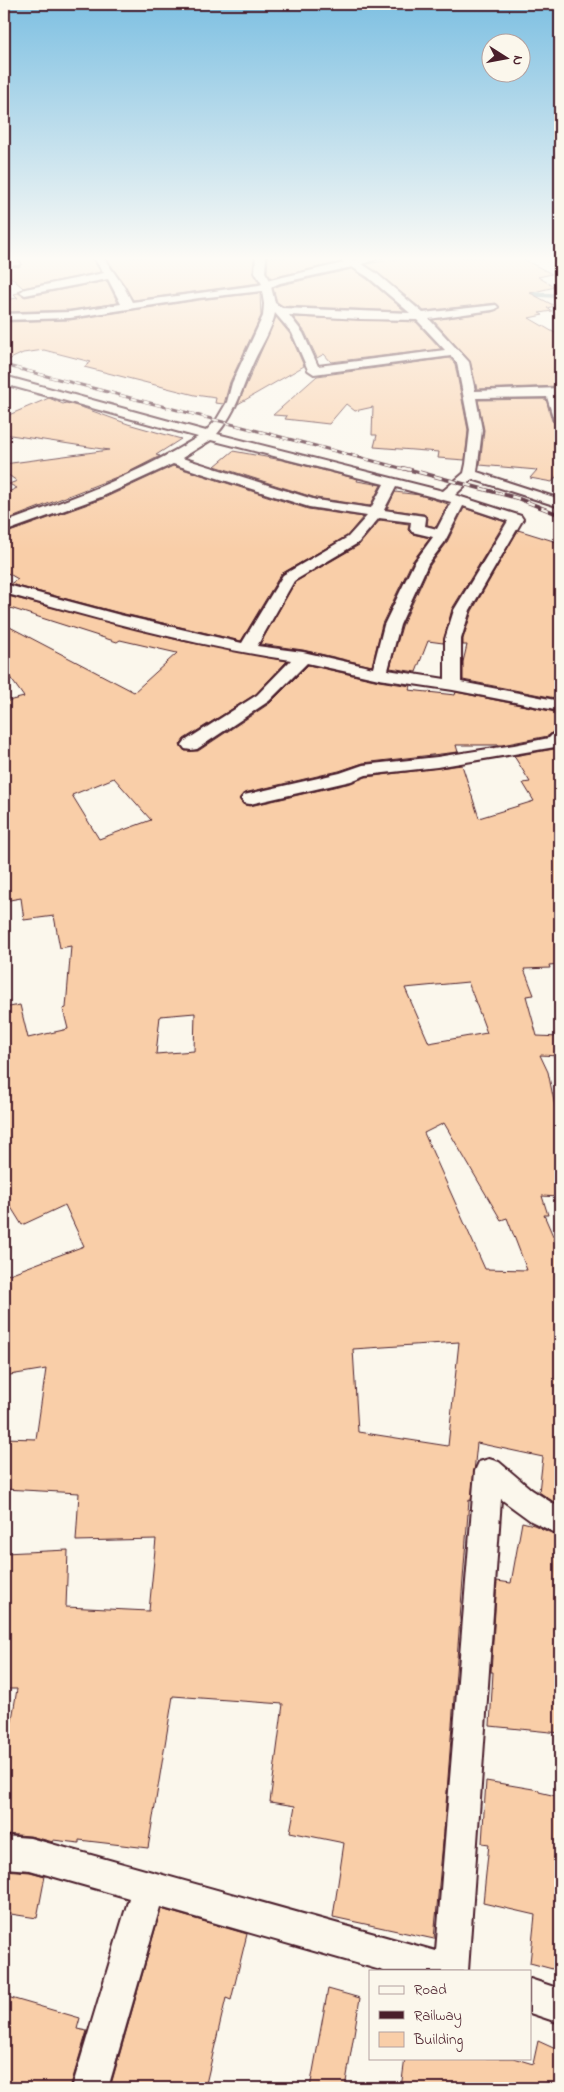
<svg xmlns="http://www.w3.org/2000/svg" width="564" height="2092" viewBox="0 0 564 2092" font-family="'Indie Flower',sans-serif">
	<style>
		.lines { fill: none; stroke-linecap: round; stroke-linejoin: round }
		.stream { stroke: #6a8a93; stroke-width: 4.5 }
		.building { fill: #f9cea8; stroke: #4a1f2b; fill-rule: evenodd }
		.minor-casing { stroke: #4a1f2b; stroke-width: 4 }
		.minor { fill: #fbf7ec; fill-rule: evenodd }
		.rail-far1-casing { stroke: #4a1f2b; stroke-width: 3 }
		.rail-casing { stroke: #4a1f2b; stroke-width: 4 }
		.rail-far1 { stroke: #fbf7ec; stroke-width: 2; stroke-dasharray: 6; stroke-linecap: butt }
		.rail { stroke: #fbf7ec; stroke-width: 2.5; stroke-dasharray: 8; stroke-linecap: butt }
	</style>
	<rect width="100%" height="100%" fill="#fbf7ec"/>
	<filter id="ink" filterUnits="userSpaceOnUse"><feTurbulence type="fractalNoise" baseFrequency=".02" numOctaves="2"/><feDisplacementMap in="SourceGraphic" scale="10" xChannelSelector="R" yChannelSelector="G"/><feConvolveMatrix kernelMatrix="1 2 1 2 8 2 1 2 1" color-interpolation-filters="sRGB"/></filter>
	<g filter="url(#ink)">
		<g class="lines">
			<!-- stream -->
			<path class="stream" d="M523 291 529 294 560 296"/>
		</g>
		<!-- building -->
		<g class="building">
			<path d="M18 257H91L101 272 23 288 4 271V258L10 266 19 267 22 264Z"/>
			<path d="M106 257H254L253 272 259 283 133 300Z"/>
			<path d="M268 257H342L341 262 271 278 267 272Z"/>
			<path d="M409 257H519L552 274 538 277 555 287 530 293 555 306 547 308 552 311 539 313 543 315 529 318 560 336V386L477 389 470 361 433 320 492 312 497 310 499 306 496 303 424 311 366 264Z"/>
			<path d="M352 269 367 279 405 311 283 306 277 302 273 288 281 285Z"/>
			<path d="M107 281 118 303 70 310 4 312V300L18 298 14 294 18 293 25 297Z"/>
			<path d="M260 293 261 316 230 382 224 404 215 403 216 398 195 395 84 367 91 362 44 350 23 353 4 362V343L7 340 4 338V322L70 320 199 300Z"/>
			<path d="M276 317 290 334 304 366 238 404Z"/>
			<path d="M293 317 416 322 441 349 331 362 324 354 317 358 305 332Z"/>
			<path d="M450 358 455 364 468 430 465 460 438 458 439 452 374 447 377 435H372L373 407 355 411 346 404 329 424 285 419 287 416 273 415 317 376Z"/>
			<path d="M49 398 63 404 66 403 84 408 128 424 181 439 156 455 160 456 127 473 4 521V494L17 488 9 484 17 481 4 472V464L109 450 4 434V417Z"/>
			<path d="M546 399 552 421 560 426V472L552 482 530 478 537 470 480 465 484 430 478 400Z"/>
			<path d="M233 451 282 460 358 479 357 481 381 485 370 506 316 498 215 466Z"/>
			<path d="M173 466 308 509 363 517 347 536 281 574 241 641 120 613 10 584 18 579 4 571V534L102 499Z"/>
			<path d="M395 492 420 495 448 504 436 527 427 525 428 518 424 514 387 509Z"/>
			<path d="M464 508 505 522 452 609 443 643 428 641 416 672 390 668 402 626 430 565 446 544Z"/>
			<path d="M380 520 409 524 408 530 412 534 430 538 412 562 382 624 372 666 303 650 260 644 295 582 359 545Z"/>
			<path d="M518 530 560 543V699L463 680V662L467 645H463V639L472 611Z"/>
			<path d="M4 595 182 641 287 661 256 694 184 739 180 745 185 751H198L270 703 308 665 379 681 411 686 409 690 455 695 456 692 560 713V730L554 731 548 736 502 745H456L458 752 363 763 339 771 244 793 239 799 244 805 250 806 351 783 366 777 462 765 479 818 534 801 523 783 530 782 514 756 560 748V964L549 965 550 968 524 969 534 995 526 996 537 1036 560 1037V1056L540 1055 548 1072 560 1131V1197L542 1196 548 1215H544L560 1252V1403L558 1419H560V1506L539 1492 543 1457 477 1443 471 1501 469 1500 444 1831 434 1939 333 1917 344 1843 290 1832 295 1806 270 1802 283 1704 173 1696 148 1848 79 1840V1843L53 1840V1842L30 1836 4 1834V1737L9 1738 17 1689H4V1553L68 1550 66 1607 149 1611 156 1539 76 1541 79 1493 4 1489V1438L36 1439 46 1369 4 1376V1276L84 1246 65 1205 22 1225 4 1196V1008L20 1005 28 1038 68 1029 63 1009 66 1008 71 946 60 948 54 916 24 920 21 898 4 901V702L24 697 4 669V624L134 692 177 653 120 640 117 642 4 606ZM114 778 151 820 99 839 72 795ZM468 982 487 1033 429 1043 405 988ZM195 1013 194 1051 156 1054 160 1016ZM444 1123 501 1220 507 1218 527 1270 485 1269 424 1133ZM459 1342 448 1446 358 1432 353 1349Z"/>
			<path d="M522 1522 534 1525 560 1537V1669H558L560 1733 490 1726 493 1672H491L497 1581 511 1583Z"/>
			<path d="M486 1781 539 1790V1792L560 1797V1971L530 1963 535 1915 483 1903 489 1844 482 1843Z"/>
			<path d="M4 1870 30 1872 45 1876 37 1918 4 1913Z"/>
			<path d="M161 1909 247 1934 231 2000 226 1998 205 2088H110Z"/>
			<path d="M328 1989 360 1998 345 2088H310Z"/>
			<path d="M4 1996 80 2018 77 2029 87 2031 70 2088H4Z"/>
			<path d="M538 2041 560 2051V2088H401L405 2058H513L533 2064Z"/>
		</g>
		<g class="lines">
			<!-- minor casing -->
			<g class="minor-casing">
				<g id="minor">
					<path d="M5 257H16L20 263 19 265H11Z"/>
					<path d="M93 257H103L124 287 132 302 259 285 262 284 255 272 256 257H266L265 272 270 280 344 263 342 260 345 257 354 260 364 257H382L362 264 376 273 423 313 496 305 498 307 496 309 492 310 429 319 469 362 475 391 560 388V424L554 420 547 397 476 398 482 430 477 472 560 499V507L472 479 455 495 521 516 523 519 470 610 461 639V682L560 701V711L453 690 379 679 307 663 269 701 197 749 191 750 185 749 182 745 185 741 257 695 291 660C194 646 98 619 4 593V584L120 615 242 643 283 575 348 537 367 516 309 507 173 464 101 497 4 532V523C71 499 137 475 198 437L4 384V376L206 431 217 419 227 402 232 383 263 316 264 304 262 291 199 298 70 318 4 320V314L70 312 121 304 108 279 25 295 20 292 25 289 104 273ZM352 267 368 277 410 313 282 308 275 303 271 287 280 283ZM275 313 292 333 308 370 314 374 451 356 457 363 470 430 466 464 464 473 443 491 217 434C238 410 241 389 254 361 261 346 272 329 275 313ZM289 315 360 319 417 320 445 350 318 366 303 333ZM211 440 384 484 371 508 316 500 182 458ZM396 487 451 502 437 529 425 526 426 519 424 516 384 510ZM463 506 508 521 454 610 445 639V679L388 670 400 625 428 564 444 543ZM379 518 411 522 410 529 412 532 433 537 414 563 384 625 373 668 303 652 257 646 294 581 358 543Z"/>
					<path d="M560 732V746L555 747 437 767 366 775 351 781 250 804 244 803 241 799 244 795 340 773 363 765 437 757 514 745 549 738 554 733Z"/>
					<path d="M489 1459 499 1462 532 1490 560 1508V1535L531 1521 501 1499 468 1971H384L160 1907 108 2088H72L129 1898 30 1870 4 1868V1836L30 1838 436 1951 475 1471 479 1462Z"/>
					<path d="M530 1979 560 1989V2023L530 2013Z"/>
				</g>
			</g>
			<!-- minor -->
			<use href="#minor" class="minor"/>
			<!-- rail-far1 casing -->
			<g class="rail-far1-casing">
				<path id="rail-far1" d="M4 365 408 470"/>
			</g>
			<!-- rail casing -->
			<g class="rail-casing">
				<path id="rail" d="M403 468 517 498 560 515"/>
			</g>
			<!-- rail-far1 -->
			<use href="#rail-far1" class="rail-far1"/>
			<!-- rail -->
			<use href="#rail" class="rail"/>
		</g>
	</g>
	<!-- sky -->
	<linearGradient id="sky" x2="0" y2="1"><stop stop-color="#7ec0e2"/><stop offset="0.47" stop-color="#fdfbf6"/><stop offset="1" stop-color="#fdfbf6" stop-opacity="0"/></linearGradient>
	<rect width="564" height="550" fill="url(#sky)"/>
	<!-- margin -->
	<rect width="564" height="2092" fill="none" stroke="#fbf7ec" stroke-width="20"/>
	<rect x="10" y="10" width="544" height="2072" fill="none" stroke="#4a1f2b" stroke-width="2" filter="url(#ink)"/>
	<!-- legend -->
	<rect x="369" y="1970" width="162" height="90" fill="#fbf7ec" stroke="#b4a19f"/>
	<rect x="379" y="1986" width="25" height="8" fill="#fbf7ec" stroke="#b4a19f"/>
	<text x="414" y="1994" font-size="15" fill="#4a1f2b">Road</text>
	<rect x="379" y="2011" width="25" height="8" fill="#4a1f2b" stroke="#b4a19f"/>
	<text x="414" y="2020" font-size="15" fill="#4a1f2b">Railway</text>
	<rect x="379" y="2032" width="25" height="15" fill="#f9cea8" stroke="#b4a19f"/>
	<text x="414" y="2044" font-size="15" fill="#4a1f2b">Building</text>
	<!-- north arrow -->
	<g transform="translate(506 58) rotate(101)"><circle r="24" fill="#fbf7ec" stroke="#b4a19f"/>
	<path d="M0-4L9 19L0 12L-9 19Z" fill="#4a1f2b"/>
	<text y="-8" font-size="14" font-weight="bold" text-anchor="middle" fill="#4a1f2b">N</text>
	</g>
</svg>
